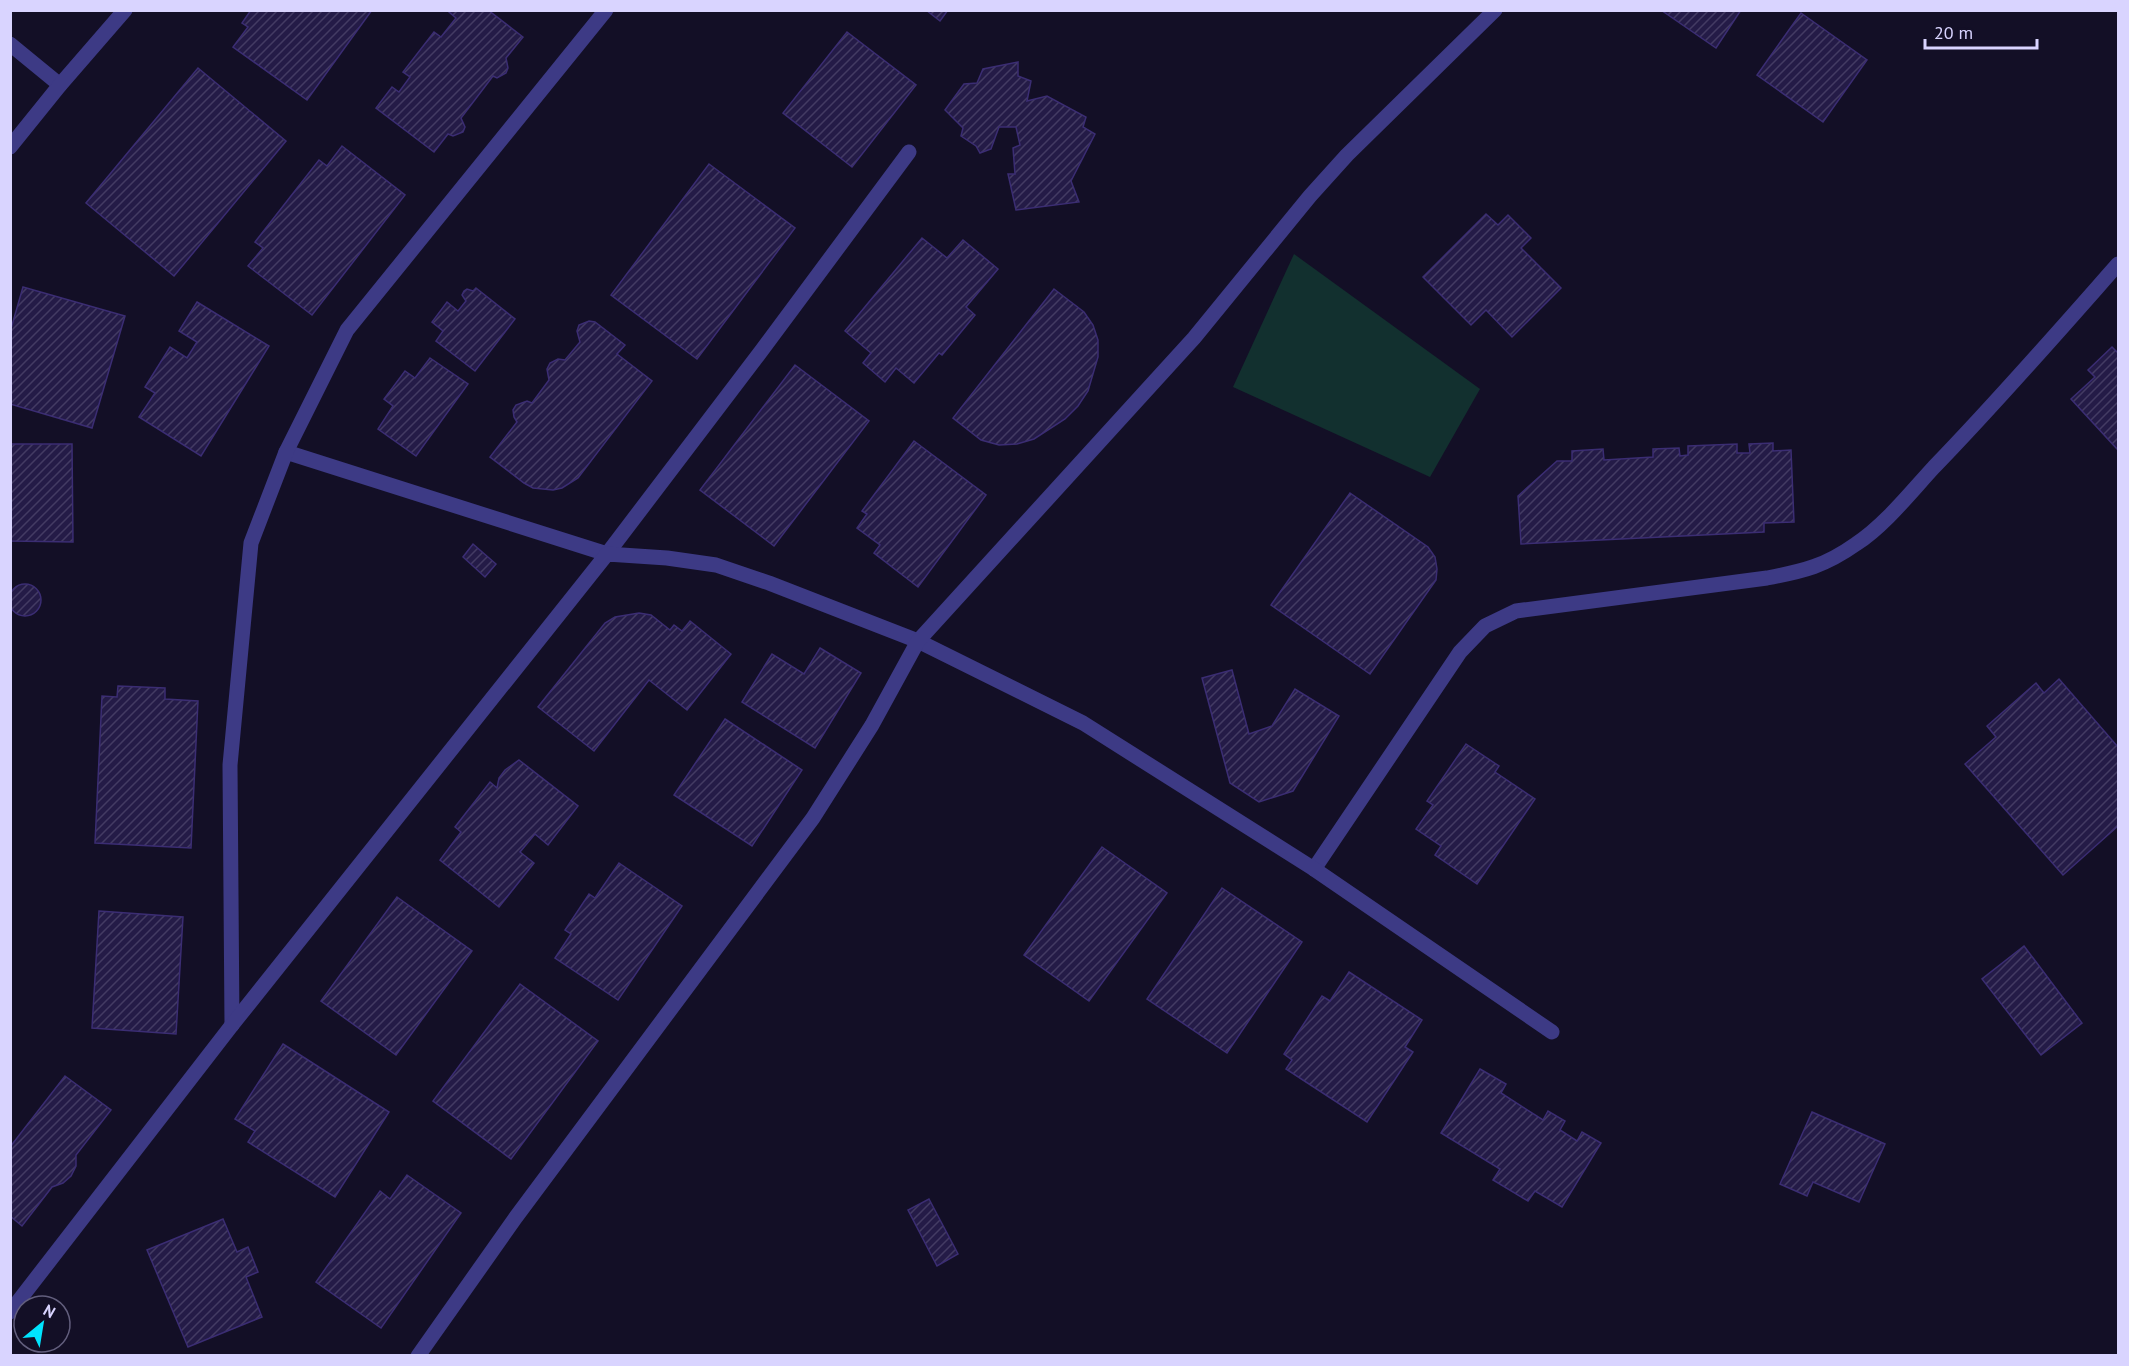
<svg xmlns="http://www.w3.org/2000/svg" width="2129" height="1366" viewBox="0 0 2129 1366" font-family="'PT Sans',sans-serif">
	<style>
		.green { fill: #12302f }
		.building { fill: url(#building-hatch); stroke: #3b2d73; stroke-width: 1.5 }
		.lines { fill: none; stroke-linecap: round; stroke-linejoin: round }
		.street { stroke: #3d3a85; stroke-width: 15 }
	</style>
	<defs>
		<pattern id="building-hatch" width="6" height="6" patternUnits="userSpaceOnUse" patternTransform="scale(1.5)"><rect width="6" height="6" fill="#241b47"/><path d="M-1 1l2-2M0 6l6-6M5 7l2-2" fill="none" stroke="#433b63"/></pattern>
	</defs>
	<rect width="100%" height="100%" fill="#130f26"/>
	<!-- green -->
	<path class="green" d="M1294 254 1480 389 1430 477 1233 387Z"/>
	<!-- building -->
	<g class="building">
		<path d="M251 10H372L307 100 233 47 248 27 242 23Z"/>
		<path d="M450 10H488L523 37 506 58 508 68 506 73 497 78 493 76 461 118 465 127 463 132 453 136 448 134 434 152 376 108 392 87 399 92 410 77 403 72 434 32 441 37 456 18 449 12Z"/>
		<path d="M926 10H948L940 21Z"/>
		<path d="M1661 10H1741L1716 48Z"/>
		<path d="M1801 13 1867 60 1823 122 1757 75Z"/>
		<path d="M847 32 916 85 852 167 783 113Z"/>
		<path d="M1018 62V76L1031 81 1027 101 1047 96 1086 117 1083 127 1095 134 1071 181 1079 202 1016 210 1008 174H1015L1013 148 1020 145 1016 127H999L991 149 980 153 976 146 961 136 963 128 945 110 964 84 977 83 983 69Z"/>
		<path d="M198 68 286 141 174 276 86 203Z"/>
		<path d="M342 146 405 195 312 315 248 266 263 248 255 242 319 160 327 166Z"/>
		<path d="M709 164 795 228 697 359 611 295Z"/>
		<path d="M1486 214 1498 225 1508 215 1531 238 1521 248 1561 288 1512 337 1486 310 1471 325 1423 277Z"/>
		<path d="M922 238 947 258 963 240 998 269 966 307 975 315 942 355 939 353 914 383 896 368 885 382 863 363 871 353 845 331Z"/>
		<path d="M23 287 125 316 92 428 10 404V332Z"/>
		<path d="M476 288 515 319 475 371 436 341 443 331 432 322 447 302 458 311 466 301 462 295 464 291 467 289 473 291Z"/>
		<path d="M1054 289 1084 312 1093 325 1098 340V357L1088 391 1078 406 1065 419 1034 439 1017 444 999 445 981 440 953 418Z"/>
		<path d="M197 302 269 346 201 456 139 417 155 393 145 387 170 347 187 358 197 342 179 331Z"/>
		<path d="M589 321 595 322 625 345 617 354 652 381 578 478 562 488 553 490 533 488 524 483 490 457 517 422 514 417 513 410 516 405 527 401 532 403 549 380 547 369 550 363 558 359 565 360 580 342 577 331 579 325Z"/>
		<path d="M2112 347 2118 353V450L2071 399 2095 377 2088 370Z"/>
		<path d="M430 358 468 384 416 456 378 429 393 406 384 399 405 371 415 378Z"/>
		<path d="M795 365 869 421 774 546 700 490Z"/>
		<path d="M914 441 986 495 918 587 874 553 880 545 857 528 867 514 862 511Z"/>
		<path d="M1773 443V451L1791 450 1794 522 1764 523V532L1521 544 1518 496 1557 461H1572V451L1603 449 1604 460 1653 457V449L1679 448 1680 456 1688 455V446L1737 444V453H1750L1749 444Z"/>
		<path d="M10 444H72L73 542 10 541Z"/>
		<path d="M1350 493 1428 547 1435 557 1437 569 1436 580 1370 674 1271 605Z"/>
		<path d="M473 544 496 564 485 577 463 557Z"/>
		<circle cx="25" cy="600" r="16"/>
		<path d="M639 613 651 615 670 630 674 625 682 631 690 621 731 654 687 710 649 680 594 751 538 707 605 623 615 617Z"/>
		<path d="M820 648 861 673 815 748 742 702 772 654 804 674Z"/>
		<path d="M1232 670 1249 734 1272 726 1295 689 1339 716 1293 791 1259 802 1230 783 1202 678Z"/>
		<path d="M2059 679 2118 747V826L2063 875 1965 764 1996 737 1987 726 2036 683 2044 693Z"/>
		<path d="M118 686 165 688V699L198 701 191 848 95 843 102 696 117 697Z"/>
		<path d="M725 719 802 770 752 846 674 795Z"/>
		<path d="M1466 744 1499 766 1495 772 1535 799 1477 884 1435 855 1441 846 1416 829 1433 805 1427 801Z"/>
		<path d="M519 760 578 806 548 845 535 834 520 852 534 863 499 907 440 860 461 832 455 827 490 782 497 788 499 778 505 770Z"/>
		<path d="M1102 847 1167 893 1089 1001 1024 955Z"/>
		<path d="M619 863 682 906 618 1000 555 958 571 934 565 930 589 894 595 898Z"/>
		<path d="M1222 888 1302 942 1227 1053 1147 999Z"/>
		<path d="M397 897 472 951 396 1055 321 1001Z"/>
		<path d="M99 911 183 917 176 1034 92 1028Z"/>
		<path d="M2024 946 2082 1023 2041 1055 1982 979Z"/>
		<path d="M1349 972 1422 1020 1405 1047 1413 1052 1367 1122 1286 1069 1292 1060 1284 1054 1322 996 1330 1001Z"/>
		<path d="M520 984 598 1041 511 1159 433 1101Z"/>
		<path d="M283 1044 389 1112 335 1197 248 1142 255 1131 235 1119Z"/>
		<path d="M1480 1069 1506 1084 1501 1093 1543 1120 1548 1111 1565 1121 1560 1130 1577 1141 1582 1132 1601 1143 1562 1207 1535 1191 1528 1201 1493 1180 1500 1169 1441 1133Z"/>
		<path d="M65 1076 111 1110 76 1155V1166L71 1176 63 1183 52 1187 22 1226 10 1216V1147Z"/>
		<path d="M1812 1112 1885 1144 1859 1202 1813 1182 1807 1196 1780 1184Z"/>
		<path d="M407 1175 461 1213 381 1328 316 1282 380 1191 390 1199Z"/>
		<path d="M929 1199 958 1254 937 1266 908 1210Z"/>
		<path d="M223 1219 237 1252 248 1247 258 1272 246 1277 262 1317 188 1347 147 1250Z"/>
	</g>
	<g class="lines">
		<!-- street -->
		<g class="street">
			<path d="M10 44 60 85"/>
			<path d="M10 147 60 85 125 10"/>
			<path d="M286 452 607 554 762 350 909 152"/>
			<path d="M1314 869 1460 652 1485 626 1516 611 1767 578C1804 571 1825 566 1856 544 1884 526 1911 492 1934 467 1998 401 2058 332 2118 264"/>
			<path d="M232 1025 230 765 251 543 286 452 347 330 606 10"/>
			<path d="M10 1312 232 1025 607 554 667 558 716 565 769 583 918 641 1083 723 1314 869 1552 1032"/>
			<path d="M418 1356 516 1217 813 818 872 725 918 641 1194 338 1310 196 1347 155 1495 10"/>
		</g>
	</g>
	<!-- border -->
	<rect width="2129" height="1366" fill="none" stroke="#d9d4ff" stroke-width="24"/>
	<!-- north arrow -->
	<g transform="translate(42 1324) rotate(30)"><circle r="28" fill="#130f26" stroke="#625e7d" stroke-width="1.5"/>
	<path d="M0-4.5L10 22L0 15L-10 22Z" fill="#00e5ff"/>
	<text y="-9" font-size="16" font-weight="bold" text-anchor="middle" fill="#d9d4ff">N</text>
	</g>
	<!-- scale -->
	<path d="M1925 39v9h112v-9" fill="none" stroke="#d9d4ff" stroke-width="3"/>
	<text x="1934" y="39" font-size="18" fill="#d9d4ff" stroke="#130f26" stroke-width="4.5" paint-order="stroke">20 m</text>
</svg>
